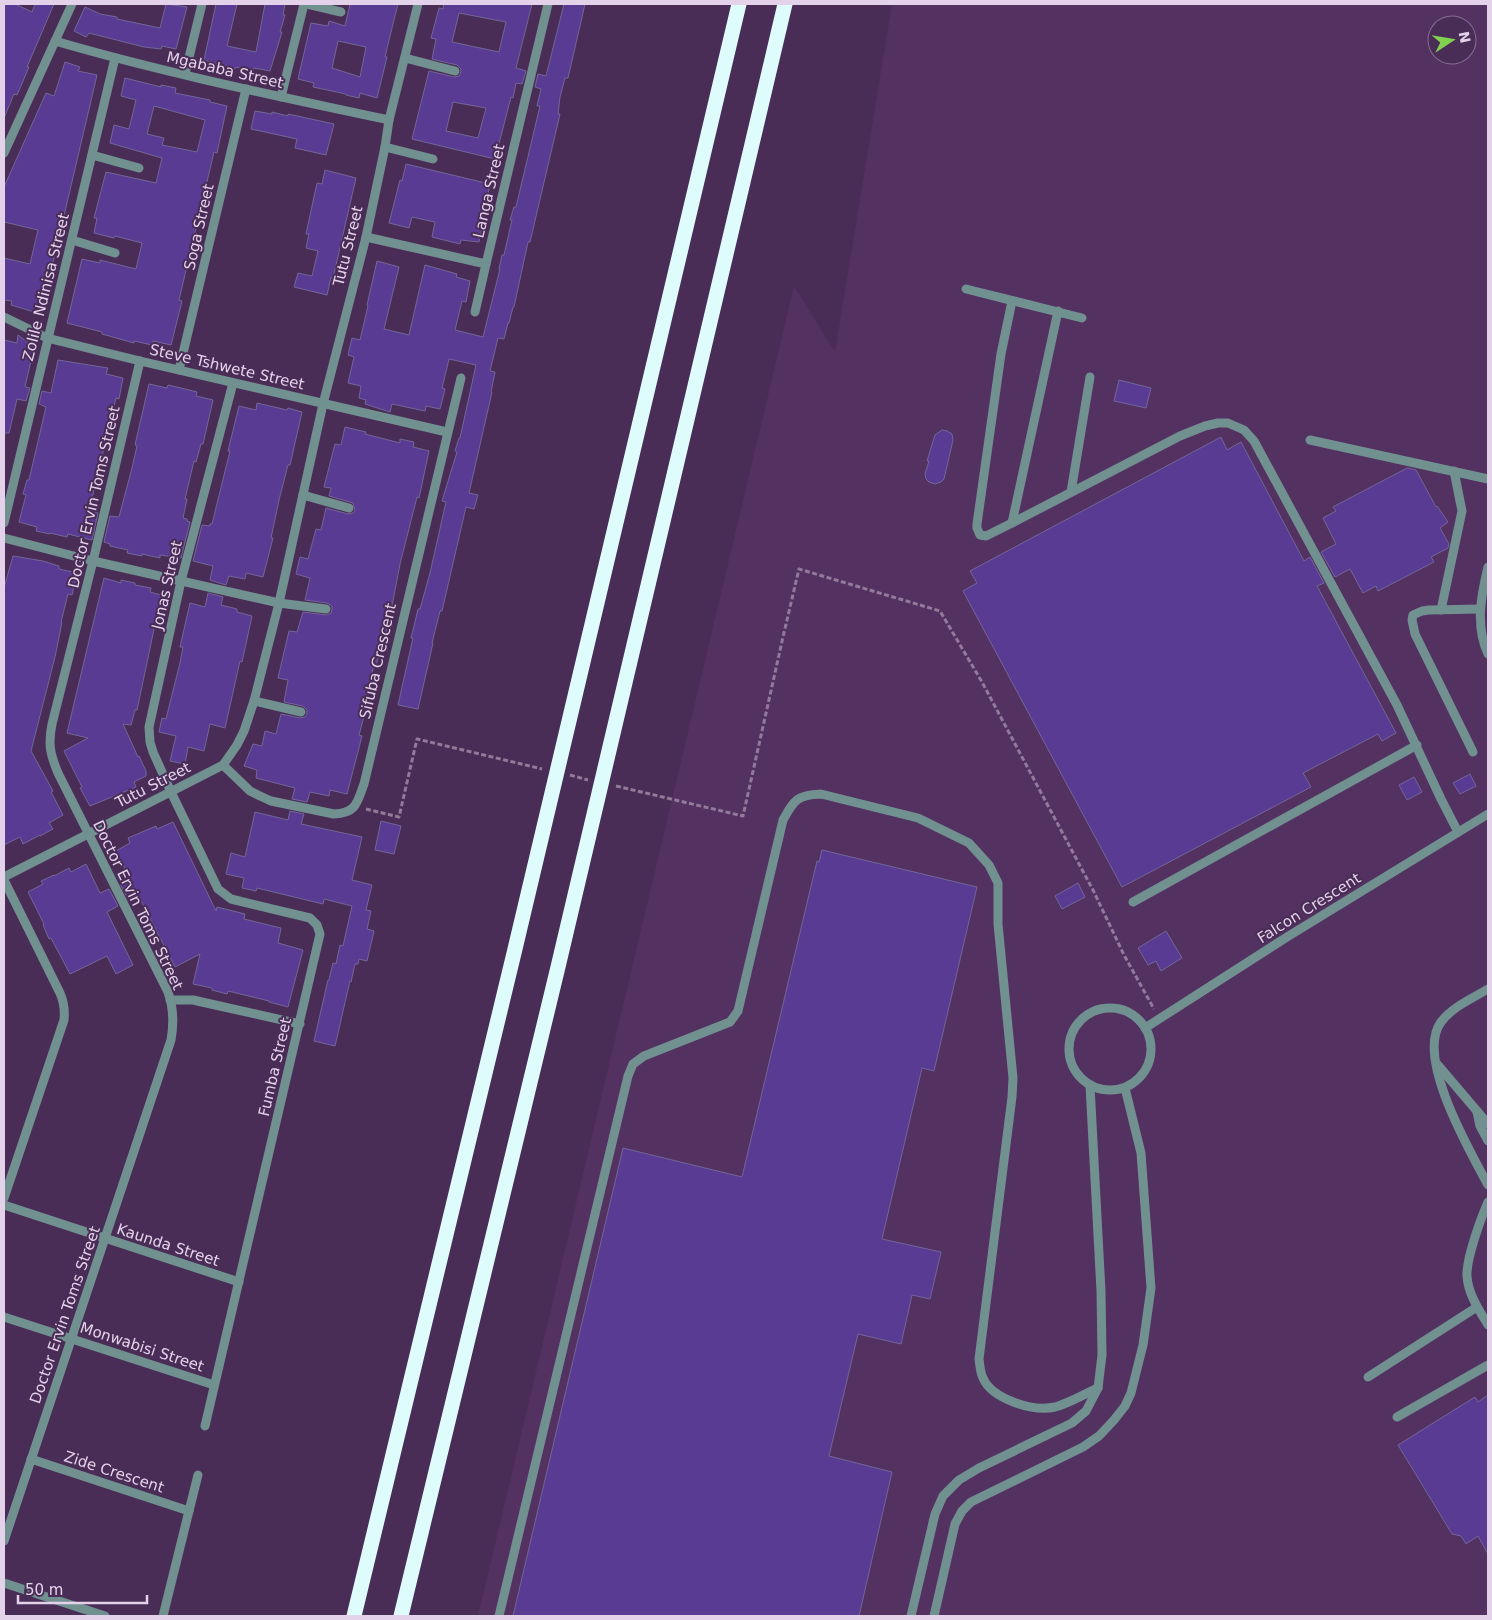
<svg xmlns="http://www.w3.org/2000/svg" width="1492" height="1620" viewBox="0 0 1492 1620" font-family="'DejaVu Sans',sans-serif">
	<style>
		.built { fill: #533161; fill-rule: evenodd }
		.building { fill: #593b94; stroke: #736698; fill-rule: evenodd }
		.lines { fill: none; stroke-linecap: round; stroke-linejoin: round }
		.path { stroke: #927a9b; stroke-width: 3; stroke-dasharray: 5 2.5; stroke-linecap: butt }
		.minor { stroke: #719090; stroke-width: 9 }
		.highway { stroke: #defcfc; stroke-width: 15 }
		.labels { text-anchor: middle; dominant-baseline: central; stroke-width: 4; stroke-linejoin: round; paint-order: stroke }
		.street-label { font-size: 15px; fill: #e4d2eb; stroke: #4a2d56 }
	</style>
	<rect width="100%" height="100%" fill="#4a2d56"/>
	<!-- built -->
	<path class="built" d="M892 4H1488V1616H478L794 286 835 352ZM1437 25H1467V55H1437Z"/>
	<!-- building -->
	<g class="building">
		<path d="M4 4H15L32 12 35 4H54L27 67H29L17 95 14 94 4 118Z"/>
		<path d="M166 4 187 7 176 49 162 46 161 49 144 47 89 33 86 37 74 31 85 7 100 14 117 17V19L160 28Z"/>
		<path d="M216 4H237L227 46 256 52 265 4H285L283 15H285L280 32H282L270 71 254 68 253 72 236 67 235 69 204 60Z"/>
		<path d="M350 4H398L389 40 385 57H387L377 98 360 93 359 98 346 95V94L313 87 314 83 298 79 311 23 328 26 329 21 345 26ZM338 41 366 47 360 77 332 68Z"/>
		<path d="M444 4H532L516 68 526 71 522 84 516 83 513 98 511 97 495 159 412 139 429 71 454 77 459 76 461 72V69L457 65 432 59 436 39 431 38 439 8 443 9ZM459 13 506 22 499 52 452 42ZM453 102 486 108 478 138 446 131Z"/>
		<path d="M564 4H585L568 78H565L560 97 558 114H560L556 131 530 242H528L514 307H513L509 323H508L504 339 498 338 490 371 495 372 491 392H492L469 493 478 495 474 509 466 507 442 611H440L432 643H433L418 709 398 705 413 638H411L415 622 418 609H420L430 573 446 502 442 501 457 452 455 451 459 438H460L476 365 449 359 442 388 445 389 440 409 426 406 425 411 392 404 390 412 365 404 366 400 359 398 361 386 348 383 354 357 348 355 352 338 360 340 368 306 367 305 377 261 399 267 384 329 409 335 425 265 457 274 456 277 470 281 466 302 462 301 455 330 483 337 500 269H499L502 255H504L512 220H510L514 207H516L540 106H537L541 89 535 87 538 74 546 76Z"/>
		<path d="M65 62 80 67 78 71 97 75 41 314 11 305 12 301 4 300V258L30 264 38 230 4 222V187L46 93 54 96Z"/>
		<path d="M125 78 161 87V85L176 88 175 93 210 100V102L227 106 217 153 214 152 196 228 179 300 182 301 171 345 153 341 152 345 134 341V343L102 334V332L67 323 82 259 100 263V260L136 269 142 243 115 236 114 238 94 233 97 218H94L106 172 156 183 162 158 110 143 114 125 129 129 136 100 121 96ZM154 106 205 120 197 152 162 145 164 138 147 134Z"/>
		<path d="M255 111 272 114V112L288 116V114L334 124 326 155 295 148 297 139 251 129Z"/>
		<path d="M406 164 490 184 479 242 461 240 460 244 432 237 435 222 412 217 409 228 389 223 400 180 402 181Z"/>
		<path d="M325 170 356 178 333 278 331 277 327 295 294 287 298 273 312 276 318 251 306 248 309 234H306L317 183 322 184Z"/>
		<path d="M18 335 34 347 25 387 30 388 26 401 17 399 9 433H4V340L17 343Z"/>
		<path d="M58 360 108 368 106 374 123 378 119 399 116 398 89 511 98 513 92 540 68 534 67 537 50 533V534L36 531 37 527 19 522 26 495 23 494 27 480H29L46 407 39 404 42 391 51 393Z"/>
		<path d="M1119 380 1151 388 1146 408 1114 401Z"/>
		<path d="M149 384 167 388 168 385 181 388 197 392 196 396 213 400 203 444H201L196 462 194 461 185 499H187L183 518 187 519V521L190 522 181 558 160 555V558L142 554V556L127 553 128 550 110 546V544L104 542 110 516 119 517 132 468 137 446 135 445Z"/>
		<path d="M257 403 287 410 288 408 302 412 290 465H288L279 500 271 538H273L263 577 246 573 245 579 229 576 226 585 210 580 213 566 193 561 202 525 210 526V524H212L230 451H228L239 406 256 410Z"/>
		<path d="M345 427 366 432 365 434 400 443V439L414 442 413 447 429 451 419 498 417 497 400 564 390 616 386 632H384L376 666 374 665 365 701 368 702 359 735 362 736 347 794 330 790 329 796 310 792 307 802 292 799 295 788 256 778 257 770 244 766 253 744 262 746 265 731 276 734 281 714 300 718 305 717 307 714V710L303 706 284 702 288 680 278 678 289 631 297 632 303 612 326 615 331 613 332 610V606L327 603 305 600 310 578 296 574 300 557 308 559 316 529 321 530 326 508 348 514 353 513 355 510 353 503 329 496 331 488 324 487 335 444 341 445Z"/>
		<path d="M942 430 947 431 952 434 953 440 944 479 941 482 935 484 929 482 926 479 925 474 929 461H927L935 435Z"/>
		<path d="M1221 437 1227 450 1241 442 1304 561 1310 557 1324 583 1317 586 1396 733 1382 741 1378 734 1303 773 1311 787 1122 887 963 591 977 583 970 571Z"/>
		<path d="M1407 468 1416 470 1436 507 1437 506 1448 522 1440 528 1449 544 1448 548 1431 557 1434 562 1378 591 1376 586 1363 593 1350 569 1335 577 1321 552 1336 544 1323 518 1336 511 1333 507Z"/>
		<path d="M13 556 43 561 59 566V569L77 573 72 595 68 594 61 622H62L55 657 31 751 53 791 51 792 63 815 49 823 53 829 40 836V835L23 844 20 837 4 845V588Z"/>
		<path d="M104 578 121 583V580L135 583V585L151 588 150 592 165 596 160 616 157 615 137 710H135L131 725 123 724 138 757 139 756 146 771V776L134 782 136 787 90 806 80 788 82 787 64 751 88 738 67 733Z"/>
		<path d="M208 593 223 597 221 605 237 609V612L252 616 242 662 240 661 225 728 210 724 204 751 188 747 185 764 170 761 176 736 159 732 162 718 166 719 180 663 183 647H180L190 603 205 607Z"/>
		<path d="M1470 774 1476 786 1460 794 1453 783Z"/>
		<path d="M1414 777 1422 792 1407 800 1399 785Z"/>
		<path d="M290 811 304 814 301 824 362 837 352 880 372 885 366 910 371 911 367 929 374 931 367 961 359 959 358 964H355L351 982 350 981 335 1046 314 1041 328 980H329L333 963 336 964 340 945 343 946 352 906 324 899 323 904 257 888 256 891 242 888 244 878 226 874 231 853 245 857 255 812 288 820Z"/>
		<path d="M381 821 401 826 394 854 375 850Z"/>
		<path d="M173 822 216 911 217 907 245 914 244 919 281 928 278 943 303 950 288 1007 269 1002V1001L228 991 227 994 212 990V988L193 984 200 954 175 967 139 897 129 901 120 884 130 879 116 851 130 843 128 838 156 826 157 829Z"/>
		<path d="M822 850 977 887 934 1071 922 1068 882 1239 941 1252 930 1299 912 1295 901 1344 858 1334 829 1456 892 1472 859 1616H513L623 1148 742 1177 817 861 819 862Z"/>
		<path d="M86 864 100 893 109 889 118 906 107 912 133 965 116 974 107 956 70 974 51 938 49 939 43 925 44 924 28 892 43 884 41 881 54 875V876L69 868 71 872Z"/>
		<path d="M1078 883 1085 897 1062 909 1055 896Z"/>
		<path d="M1166 931 1182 958 1161 971 1156 961 1148 965 1138 948Z"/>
		<path d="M1488 1395V1554L1478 1536 1466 1544 1461 1536 1452 1534 1398 1445 1475 1397 1478 1402Z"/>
	</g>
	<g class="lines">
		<!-- path -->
		<g class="path">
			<path d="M570 775 588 780"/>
			<path d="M616 786 743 816 783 637 799 569 940 611 982 682 1094 892 1124 955 1154 1009"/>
			<path d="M366 809 399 817 417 739 542 769"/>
		</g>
		<!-- minor -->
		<g class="minor">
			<path d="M307 4 341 12"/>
			<path d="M55 41C165 73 277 96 389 120"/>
			<path d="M405 58 455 71"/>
			<path d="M185 74 202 4"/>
			<path d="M281 97 304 4"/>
			<path d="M385 147 433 159"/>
			<path d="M4 153 72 4"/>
			<path d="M92 155 139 168"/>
			<path d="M366 237 486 264 548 4"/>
			<path d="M72 240 115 253"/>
			<path d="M966 289 1082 318"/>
			<path d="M1012 301 1001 354 977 524V528L980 535 986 536 1012 523 1180 436 1205 426 1218 423H1228L1244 430 1254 441 1397 705 1441 799 1458 832"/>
			<path d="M475 312 486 264"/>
			<path d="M4 317 47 338 140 361 447 432"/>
			<path d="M179 370 246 89"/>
			<path d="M1310 440 1488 479"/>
			<path d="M1071 492 1090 377"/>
			<path d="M303 495 349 508"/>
			<path d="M4 523C40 368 79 213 115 58"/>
			<path d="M1012 523 1058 311"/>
			<path d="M4 538 93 561 279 603 326 609"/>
			<path d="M1488 567C1481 596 1475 625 1488 654"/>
			<path d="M1441 610 1462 511 1454 471"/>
			<path d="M254 701 301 712"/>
			<path d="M1473 752 1415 634 1412 620 1413 615 1422 611 1429 610 1480 609"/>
			<path d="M223 765 250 791 260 796 271 801 334 814C357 813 357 802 364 784L461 378"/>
			<path d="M4 877 223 765 237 745 244 731 254 701 279 603 323 404 366 237 385 147 389 120 418 4"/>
			<path d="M4 880 60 993C64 1002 65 1010 64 1020L4 1198"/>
			<path d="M1133 902 1417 745"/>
			<path d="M1488 989C1473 998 1452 1007 1441 1022 1415 1057 1470 1151 1488 1185"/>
			<path d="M170 1000H193L300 1024"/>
			<circle cx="1110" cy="1049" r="41"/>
			<path d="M1145 1028 1287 937 1488 814"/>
			<path d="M1437 1064 1488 1124"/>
			<path d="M1477 1112 1480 1126 1488 1141"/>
			<path d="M1488 1202C1481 1218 1466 1259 1467 1276 1468 1294 1479 1310 1488 1325"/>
			<path d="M4 1205 239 1282"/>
			<path d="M4 1317 214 1385"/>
			<path d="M1368 1377 1477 1307"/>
			<path d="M1397 1417 1488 1365"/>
			<path d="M205 1426 320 934 317 925 310 918 231 899 218 889 171 792 153 752 150 742 149 727 181 581 233 383"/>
			<path d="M31 1459 189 1511 163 1616"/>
			<path d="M189 1511 198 1475"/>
			<path d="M4 1541 171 1040C174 1023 174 1009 168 992L58 773C50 754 48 744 52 724L93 561 140 361"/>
			<path d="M4 1583 105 1616"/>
			<path d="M499 1616 628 1076 633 1064 644 1056 730 1022 738 1011 783 820C794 800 797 795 821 794L918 818 969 843 989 865 998 883V924L1013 1078 1012 1097 979 1359C980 1365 980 1372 983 1378 992 1399 1033 1412 1055 1407 1070 1403 1084 1394 1098 1388"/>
			<path d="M911 1616 935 1514 943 1496 959 1480 979 1468 1072 1423 1086 1411 1098 1388 1102 1355 1101 1291 1090 1086"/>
			<path d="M934 1616 955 1524 962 1511 971 1502 1083 1447 1099 1436 1114 1420 1125 1406 1131 1393 1143 1345 1151 1288 1141 1153 1125 1088"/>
		</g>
		<!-- highway -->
		<g class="highway">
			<path d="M354 1616 515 949 739 4"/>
			<path d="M401 1616 558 967 785 4"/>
		</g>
	</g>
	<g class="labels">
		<!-- street labels -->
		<g class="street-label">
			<text transform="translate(225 70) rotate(13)">Mgababa Street</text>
			<text transform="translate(489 191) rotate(-77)">Langa Street</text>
			<text transform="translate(199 227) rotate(-77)">Soga Street</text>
			<text transform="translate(348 246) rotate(-76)">Tutu Street</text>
			<text transform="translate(46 287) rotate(-76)">Zolile Ndinisa Street</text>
			<text transform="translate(227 367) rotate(13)">Steve Tshwete Street</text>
			<text transform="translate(94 497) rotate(-77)">Doctor Ervin Toms Street</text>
			<text transform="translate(167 585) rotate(-77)">Jonas Street</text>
			<text transform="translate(378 661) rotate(-77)">Sifuba Crescent</text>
			<text transform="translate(153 785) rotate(-27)">Tutu Street</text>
			<text transform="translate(138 905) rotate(64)">Doctor Ervin Toms Street</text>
			<text transform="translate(1309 908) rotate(-32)">Falcon Crescent</text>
			<text transform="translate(275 1067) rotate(-77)">Fumba Street</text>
			<text transform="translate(168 1245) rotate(18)">Kaunda Street</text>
			<text transform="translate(65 1315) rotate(-71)">Doctor Ervin Toms Street</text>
			<text transform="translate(142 1347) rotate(18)">Monwabisi Street</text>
			<text transform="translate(114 1472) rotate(18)">Zide Crescent</text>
		</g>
	</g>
	<!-- border -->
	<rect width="1492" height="1620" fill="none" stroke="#e4d2eb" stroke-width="10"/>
	<!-- north arrow -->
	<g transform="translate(1452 40) rotate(78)"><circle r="24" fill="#4a2d56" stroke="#886f92"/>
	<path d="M0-4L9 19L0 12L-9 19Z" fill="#81d050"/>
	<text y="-8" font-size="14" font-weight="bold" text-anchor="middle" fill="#e4d2eb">N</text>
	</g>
	<!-- scale -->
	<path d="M18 1595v8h129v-8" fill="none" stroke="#e4d2eb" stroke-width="2.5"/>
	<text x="25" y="1595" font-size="15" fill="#e4d2eb" stroke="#4a2d56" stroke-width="4" paint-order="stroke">50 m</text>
</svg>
